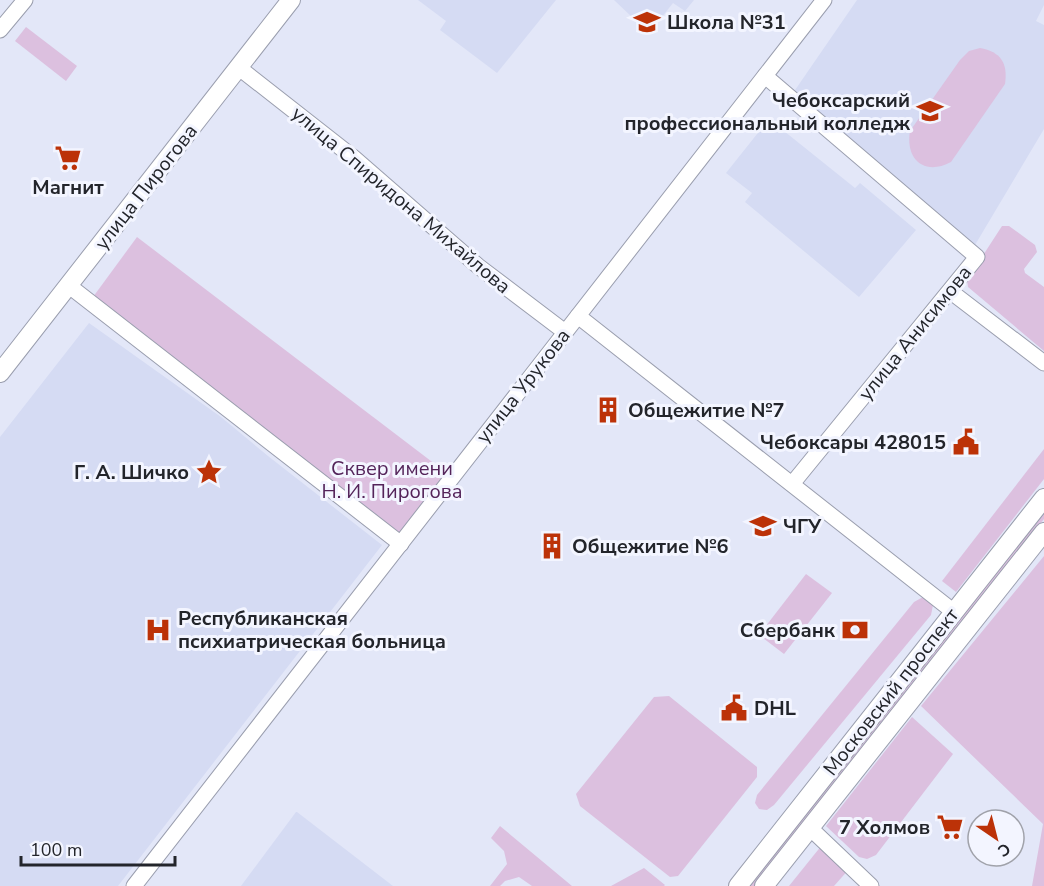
<svg xmlns="http://www.w3.org/2000/svg" width="1044" height="886" viewBox="0 0 1044 886" font-family="'Nunito Sans',sans-serif">
	<style>
		.built { fill: #d5dbf3 }
		.green { fill: #dcc0df }
		.lines { fill: none; stroke-linecap: round; stroke-linejoin: round }
		.minor-casing { stroke: #9a9eae; stroke-width: 17 }
		.major-casing { stroke: #9a9eae; stroke-width: 20 }
		.minor { stroke: #fff; stroke-width: 15 }
		.major { stroke: #fff; stroke-width: 18 }
		.labels { text-anchor: middle; dominant-baseline: central; stroke-width: 6; stroke-linejoin: round; paint-order: stroke }
		.poi-label { font-size: 20px; font-weight: bold; fill: #23252b; stroke: #f3f5ff; text-anchor: start }
		.street-label { font-size: 20px; fill: #23252b; stroke: #f3f5ff }
		.park-label { font-size: 20px; fill: #54245a; stroke: #f3f5ff }
	</style>
	<rect width="100%" height="100%" fill="#e3e7f8"/>
	<!-- built -->
	<g class="built">
		<path d="M418 0H556L497 73 440 30 446 21Z"/>
		<path d="M614 0H694L685 11 673 3 649 33Z"/>
		<path d="M857 0H1044V5L1036 21 1044 25V129L975 245 793 93Z"/>
		<path d="M769 119 855 188 860 183 916 230 859 297 745 202 752 193 726 173Z"/>
		<path d="M89 323 221 417 268 456 382 545 118 886H0V437Z"/>
		<path d="M296 812H297L393 886H241Z"/>
	</g>
	<!-- green -->
	<g class="green">
		<path d="M26 27 77 66 66 81 15 41Z"/>
		<path d="M980 48C1001 52 1008 63 1005 84L951 162C925 176 905 160 910 131L960 60 969 51Z"/>
		<path d="M1002 226H1009L1035 245 1037 252 1024 269 1025 273 1044 287V351L968 287 967 280Z"/>
		<path d="M137 237 448 474 400 535 93 297Z"/>
		<path d="M1044 449V479L956 592 942 581Z"/>
		<path d="M1044 510V519L755 886H747Z"/>
		<path d="M1044 556V886H1032L1043 824 921 706Z"/>
		<path d="M806 574 832 593 784 654 759 635Z"/>
		<path d="M923 597 929 598 933 605 931 615 774 805 767 810 759 809 755 803 757 795 914 602Z"/>
		<path d="M669 696 757 767V777L678 876 670 877 580 806 576 794 654 697Z"/>
		<path d="M912 717 953 754 876 855 867 859 859 857 826 826Z"/>
		<path d="M500 826 572 886H532L519 877 505 881 500 886H490L507 864 504 851 491 838Z"/>
		<path d="M822 845 850 868 834 886H789Z"/>
		<path d="M644 868 665 885 664 886H611Z"/>
	</g>
	<g class="lines">
		<!-- minor casing -->
		<g class="minor-casing">
			<g id="minor">
				<path d="M0 30 25 0"/>
				<path d="M238 67 354 158 478 266 565 332"/>
				<path d="M765 76 977 257 792 484"/>
				<path d="M68 285 401 544"/>
				<path d="M950 291 1044 363"/>
				<path d="M578 316 954 612"/>
				<path d="M810 828 871 886"/>
				<path d="M134 886 824 0"/>
			</g>
		</g>
		<!-- major casing -->
		<g class="major-casing">
			<g id="major">
				<path d="M0 373 291 0"/>
				<path d="M738 886 1044 498"/>
				<path d="M764 886 1044 532"/>
			</g>
		</g>
		<!-- minor -->
		<use href="#minor" class="minor"/>
		<!-- major -->
		<use href="#major" class="major"/>
	</g>
	<!-- icons -->
	<defs>
		<g id="school-bare" transform="scale(2.07)"><path d="M0-5L7-2L0 1L-7-2ZM-4 1L0 2.5L4 1V4Q0 6-4 4Z" fill="#bc3208" stroke="#f3f5ff" stroke-width="2.5" paint-order="stroke"/></g>
		<g id="university-bare" transform="scale(2.07)"><path d="M0-5L7-2L0 1L-7-2ZM-4 1L0 2.5L4 1V4Q0 6-4 4Z" fill="#bc3208" stroke="#f3f5ff" stroke-width="2.5" paint-order="stroke"/></g>
		<g id="supermarket-bare" transform="scale(2.07)"><path d="M-6-5.5h2.5l.6 2H6L4.5 2H-2.5L-4.4-4H-6ZM-1.5 3.2a1.3 1.3 0 1 0 .1 0ZM3 3.2a1.3 1.3 0 1 0 .1 0Z" fill="#bc3208" stroke="#f3f5ff" stroke-width="2.5" paint-order="stroke"/></g>
		<g id="building-bare" transform="scale(2.07)"><path d="M-4-6H4V6H1V3H-1V6H-4ZM-2.5-4.3h1.7v1.8h-1.7ZM.8-4.3h1.7v1.8H.8ZM-2.5-1h1.7V.8h-1.7ZM.8-1h1.7V.8H.8Z" fill="#bc3208" stroke="#f3f5ff" stroke-width="2.5" paint-order="stroke"/></g>
		<g id="civic-bare" transform="scale(2.07)"><path d="M-.6-6.5H3V-4.5H.6V-3L4-1V1h2V6H-6V1h2V-1L-.6-3ZM-1.2 2.5V6h2.4V2.5Z" fill="#bc3208" stroke="#f3f5ff" stroke-width="2.5" paint-order="stroke"/></g>
		<g id="sight-bare" transform="scale(2.07)"><path d="M0-6L1.8-2.2L6-1.7L2.9 1.2L3.7 5.4L0 3.3L-3.7 5.4L-2.9 1.2L-6-1.7L-1.8-2.2Z" fill="#bc3208" stroke="#f3f5ff" stroke-width="2.5" paint-order="stroke"/></g>
		<g id="hospital-bare" transform="scale(2.07)"><path d="M-5-5h3v3.5h4V-5h3V5h-3V1.5h-4V5h-3Z" fill="#bc3208" stroke="#f3f5ff" stroke-width="2.5" paint-order="stroke"/></g>
		<g id="bank-bare" transform="scale(2.07)"><path d="M-6-4H6V4H-6ZM0-2.3a2.3 2.3 0 1 0 0 4.6a2.3 2.3 0 1 0 0-4.6Z" fill="#bc3208" stroke="#f3f5ff" stroke-width="2.5" paint-order="stroke"/></g>
	</defs>
	<g fill-rule="evenodd">
		<use href="#school-bare" x="647" y="22"/>
		<use href="#university-bare" x="930" y="111"/>
		<use href="#supermarket-bare" x="68" y="158"/>
		<use href="#building-bare" x="608" y="410"/>
		<use href="#civic-bare" x="966" y="442"/>
		<use href="#sight-bare" x="209" y="472"/>
		<use href="#university-bare" x="763" y="526"/>
		<use href="#building-bare" x="552" y="546"/>
		<use href="#hospital-bare" x="158" y="630"/>
		<use href="#bank-bare" x="855" y="630"/>
		<use href="#civic-bare" x="734" y="708"/>
		<use href="#supermarket-bare" x="950" y="827"/>
	</g>
	<g class="labels">
		<!-- poi labels -->
		<g class="poi-label">
			<text x="667" y="22">Школа №31</text>
			<text x="910" y="100" text-anchor="end">Чебоксарский<tspan x="910" dy="23">профессиональный колледж</tspan></text>
			<text x="68" y="187" text-anchor="middle">Магнит</text>
			<text x="628" y="410">Общежитие №7</text>
			<text x="946" y="442" text-anchor="end">Чебоксары 428015</text>
			<text x="189" y="472" text-anchor="end">Г. А. Шичко</text>
			<text x="783" y="526">ЧГУ</text>
			<text x="572" y="546">Общежитие №6</text>
			<text x="178" y="618">Республиканская<tspan x="178" dy="23">психиатрическая больница</tspan></text>
			<text x="835" y="630" text-anchor="end">Сбербанк</text>
			<text x="754" y="708">DHL</text>
			<text x="930" y="827" text-anchor="end">7 Холмов</text>
		</g>
		<!-- street labels -->
		<g class="street-label">
			<text transform="translate(146 187) rotate(-52)">улица Пирогова</text>
			<text transform="translate(401 200) rotate(40)">улица Спиридона Михайлова</text>
			<text transform="translate(915 333) rotate(-51)">улица Анисимова</text>
			<text transform="translate(523 386) rotate(-52)">улица Урукова</text>
			<text transform="translate(891 692) rotate(-52)">Московский проспект</text>
		</g>
		<!-- park labels -->
		<g class="park-label">
			<text x="392" y="468">Сквер имени<tspan x="392" dy="23">Н. И. Пирогова</tspan></text>
		</g>
	</g>
	<!-- north arrow -->
	<g transform="translate(996 838) rotate(145)"><circle r="28" fill="#f3f5ff" stroke="#a0a2aa" stroke-width="1.5"/>
	<path d="M0-4.5L10 22L0 15L-10 22Z" fill="#bc3208"/>
	<text y="-9" font-size="16" font-weight="bold" text-anchor="middle" fill="#23252b">С</text>
	</g>
	<!-- scale -->
	<path d="M21 856v9h154v-9" fill="none" stroke="#23252b" stroke-width="3"/>
	<text x="30" y="856" font-size="18" fill="#23252b" stroke="#f3f5ff" stroke-width="4.5" paint-order="stroke">100 m</text>
</svg>
